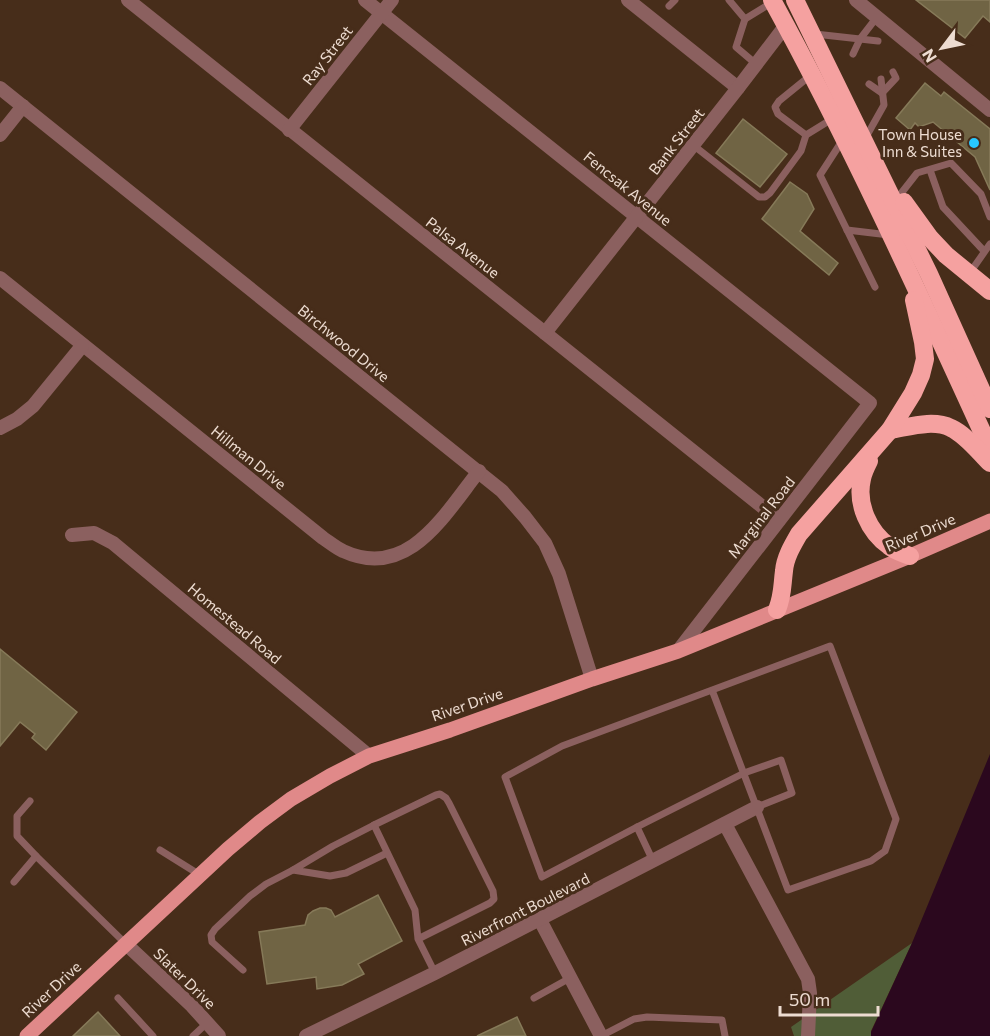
<svg xmlns="http://www.w3.org/2000/svg" width="990" height="1036" viewBox="0 0 990 1036" font-family="Commissioner,sans-serif">
	<style>
		.green { fill: #505d37 }
		.water { fill: #2b081e }
		.building { fill: #706444; stroke: #867a59; stroke-width: 1.5 }
		.lines { fill: none; stroke-linecap: round; stroke-linejoin: round }
		.lane { stroke: #8b605f; stroke-width: 7 }
		.street { stroke: #8b605f; stroke-width: 14 }
		.primary { stroke: #e08989; stroke-width: 15 }
		.highway { stroke: #f5a1a0; stroke-width: 18 }
		.poi-dot { fill: #28c8ff; stroke: #472d1a; stroke-width: 2 }
		.labels { text-anchor: middle; dominant-baseline: central; stroke-width: 6; stroke-linejoin: round; paint-order: stroke }
		.street-label { font-size: 15px; fill: #eddcd1; stroke: #472d1a }
		.poi-label { font-size: 15px; fill: #eddcd1; stroke: #472d1a; text-anchor: end }
	</style>
	<rect width="100%" height="100%" fill="#472d1a"/>
	<!-- green -->
	<path class="green" d="M912 943 871 1031V1036H794L791 1027Z"/>
	<!-- water -->
	<path class="water" d="M990 754V1036H871V1032L912 943Z"/>
	<!-- building -->
	<g class="building">
		<path d="M916 0H990V22L983 16 965 38Z"/>
		<path d="M925 83 941 96 944 92 990 129V190L975 157 933 122 919 127 915 123 910 130 896 118Z"/>
		<path d="M743 119 787 154 760 187 716 153Z"/>
		<path d="M790 182 807 194 814 209 800 231 838 263 829 275 762 219Z"/>
		<path d="M0 649 77 712 46 750 32 738 35 734 20 722 0 746Z"/>
		<path d="M378 895 402 941 358 964 364 974 342 985 317 989 316 977 267 984 259 932 305 925 308 915 313 911 320 908H326L331 910 335 917Z"/>
		<path d="M98 1012 120 1036H73Z"/>
		<path d="M517 1017 526 1036H477Z"/>
	</g>
	<g class="lines">
		<!-- lane -->
		<g class="lane">
			<path d="M729 0 745 19 736 47 756 64"/>
			<path d="M669 6 675 0"/>
			<path d="M745 19 771 3"/>
			<path d="M815 34 878 41"/>
			<path d="M853 54 860 39 877 17"/>
			<path d="M869 84 882 93"/>
			<path d="M882 93 896 78 893 72"/>
			<path d="M806 135 778 114 775 107 779 101 811 75"/>
			<path d="M866 137 884 105 881 79"/>
			<path d="M842 141 820 175 875 287"/>
			<path d="M693 145 759 197H765L770 193 801 151 806 135 832 119"/>
			<path d="M930 170 943 207 984 251"/>
			<path d="M899 196 917 173 951 163 981 194 990 217"/>
			<path d="M847 230 889 235"/>
			<path d="M969 274 990 244"/>
			<path d="M30 801 17 816V836L36 856"/>
			<path d="M374 825 333 846 293 870 330 876 346 873 387 853"/>
			<path d="M637 827 744 773 781 760 792 793 757 807"/>
			<path d="M160 850 200 875"/>
			<path d="M653 861 637 827 542 877 505 777 562 746 830 646 896 819 885 851 871 861 788 890 712 690"/>
			<path d="M14 882 36 856 126 944"/>
			<path d="M418 939 490 903 494 899 493 891 449 803 446 798 440 794 436 795 374 825 415 910 418 939 435 973"/>
			<path d="M243 970 212 942 211 935 215 929 250 896 266 884 293 870"/>
			<path d="M118 998 153 1036"/>
			<path d="M534 998 570 978"/>
			<path d="M193 1036 207 1023"/>
			<path d="M601 1036 634 1019 647 1017 722 1020 725 1036"/>
		</g>
		<!-- street -->
		<g class="street">
			<path d="M128 0 779 520"/>
			<path d="M365 0 870 403 678 651"/>
			<path d="M628 0 738 88"/>
			<path d="M856 0 990 110"/>
			<path d="M0 88 502 491 525 517 545 543 559 574 592 679"/>
			<path d="M289 130 392 0"/>
			<path d="M0 135 23 106"/>
			<path d="M0 278 323 538C329 542 336 548 343 551 408 581 444 515 479 471"/>
			<path d="M545 333 738 88 786 25"/>
			<path d="M0 428 17 419 33 406 82 346"/>
			<path d="M72 535 94 533 113 543 369 756"/>
			<path d="M725 824 808 979 810 993 808 1036"/>
			<path d="M540 920 601 1036"/>
			<path d="M126 944 192 1006 219 1036"/>
			<path d="M306 1036 435 973 757 807"/>
		</g>
		<!-- primary -->
		<path class="primary" d="M27 1036 228 849 260 822 291 799 330 776 369 756 450 730 592 679 678 651 910 556 990 521"/>
		<!-- highway -->
		<g class="highway">
			<path d="M772 0C852 146 921 298 990 449"/>
			<path d="M795 0 929 274 990 409"/>
			<path d="M904 202 930 238 946 255 990 291"/>
			<path d="M890 430C909 427 933 419 951 428 966 435 978 451 990 463"/>
			<path d="M869 461C866 467 863 473 862 479 856 504 869 532 889 546 895 551 903 553 910 556"/>
			<path d="M777 610C783 595 782 586 784 571 785 558 792 546 799 534L890 430 913 393 921 375 925 359 923 342 914 300"/>
		</g>
	</g>
	<!-- markers -->
	<circle class="poi-dot" cx="974" cy="143" r="6"/>
	<g class="labels">
		<!-- street labels -->
		<g class="street-label">
			<text transform="translate(327 55) rotate(-52)">Ray Street</text>
			<text transform="translate(676 141) rotate(-52)">Bank Street</text>
			<text transform="translate(628 188) rotate(39)">Fencsak Avenue</text>
			<text transform="translate(463 247) rotate(38)">Palsa Avenue</text>
			<text transform="translate(344 343) rotate(39)">Birchwood Drive</text>
			<text transform="translate(249 457) rotate(39)">Hillman Drive</text>
			<text transform="translate(761 517) rotate(-52)">Marginal Road</text>
			<text transform="translate(920 532) rotate(-23)">River Drive</text>
			<text transform="translate(235 623) rotate(40)">Homestead Road</text>
			<text transform="translate(467 704) rotate(-19)">River Drive</text>
			<text transform="translate(525 909) rotate(-27)">Riverfront Boulevard</text>
			<text transform="translate(185 978) rotate(44)">Slater Drive</text>
			<text transform="translate(51 989) rotate(-43)">River Drive</text>
		</g>
		<!-- poi labels -->
		<g class="poi-label">
			<text x="962" y="134">Town House<tspan x="962" dy="17">Inn &amp; Suites</tspan></text>
		</g>
	</g>
	<!-- north arrow -->
	<g transform="translate(942 48) rotate(238)" stroke="#472d1a" stroke-width="4.5" paint-order="stroke">
	<path d="M0-4.5L10 22L0 15L-10 22Z" fill="#eddcd1"/>
	<text y="-9" font-size="16" font-weight="bold" text-anchor="middle" fill="#eddcd1">N</text>
	</g>
	<!-- scale -->
	<path d="M780 1006v9h98v-9" fill="none" stroke="#eddcd1" stroke-width="3"/>
	<text x="789" y="1006" font-size="18" fill="#eddcd1" stroke="#472d1a" stroke-width="4.5" paint-order="stroke">50 m</text>
</svg>
